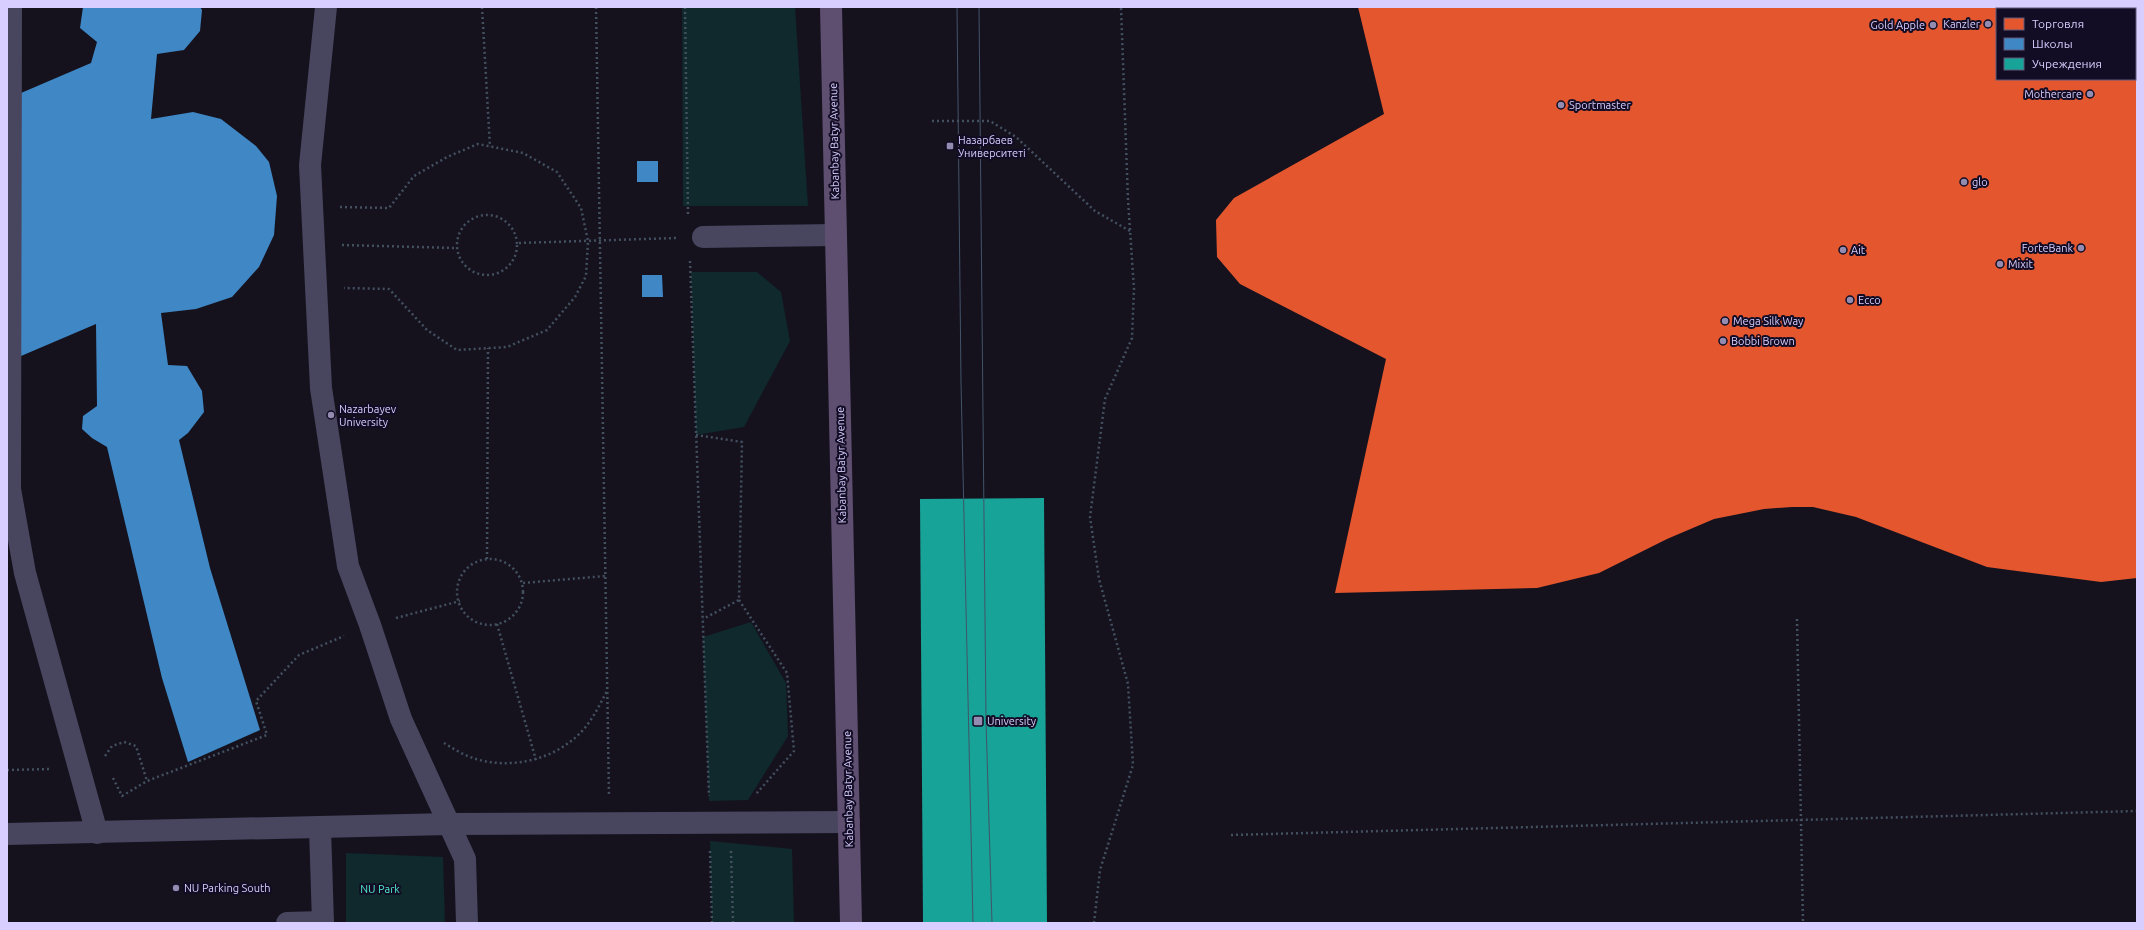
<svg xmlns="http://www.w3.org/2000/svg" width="2144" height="930" viewBox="0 0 2144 930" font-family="Ubuntu,sans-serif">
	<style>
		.green { fill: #0f292c }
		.shops { fill: #e4572e; fill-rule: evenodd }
		.schools { fill: #3f88c5 }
		.public { fill: #17a398 }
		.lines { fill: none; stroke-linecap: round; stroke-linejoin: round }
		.path { stroke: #435060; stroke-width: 2.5; stroke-dasharray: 2 3; stroke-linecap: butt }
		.minor { stroke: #48455f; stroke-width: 22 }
		.major { stroke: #5e4f70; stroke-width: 22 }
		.tram { stroke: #425469; stroke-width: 1 }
		.poi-dot { fill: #948cb0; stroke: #120c24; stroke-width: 1.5 }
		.labels { text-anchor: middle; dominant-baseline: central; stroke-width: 4; stroke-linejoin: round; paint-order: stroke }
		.poi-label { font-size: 11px; fill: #d8ceff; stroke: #120c24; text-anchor: start }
		.street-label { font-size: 11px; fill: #d8ceff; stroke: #120c24 }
		.park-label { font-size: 11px; fill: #4fead0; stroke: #120c24 }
	</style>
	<rect width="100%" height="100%" fill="#15121e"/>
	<!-- green -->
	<g class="green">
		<path d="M682 7H795L808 206H683Z"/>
		<path d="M691 272H757L781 292 790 341 744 427 696 435Z"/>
		<path d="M751 622 786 683 788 736 748 800 709 801 703 637Z"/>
		<path d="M710 841 792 849 794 923H712Z"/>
		<path d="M346 853 443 857 445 923H346Z"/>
	</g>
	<!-- shops -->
	<path class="shops" d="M1358 7H2137V578L2101 582 1987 567 1856 517 1813 507H1792L1764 509 1714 519 1667 539 1599 573 1537 588 1335 593 1386 359 1240 284 1217 257 1216 220 1234 198 1384 114ZM1997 9H2135V79H1997Z"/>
	<!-- schools -->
	<g class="schools">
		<path d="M83 7H200L202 10 200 31 184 50 157 54 151 119 193 112 221 119 256 146 269 162 277 196 274 235 259 267 232 297 196 309 161 313 168 365 187 366 202 391 204 412 188 433 179 440 210 568 260 730 188 762 162 678 107 447 92 438 82 429 83 416 97 406 96 324 7 362V99L91 63 97 42 80 28Z"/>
		<rect x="637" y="161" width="21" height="21"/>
		<path d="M642 275H662L663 297H642Z"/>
	</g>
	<!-- public -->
	<path class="public" d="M1044 498 1047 923H923L920 499Z"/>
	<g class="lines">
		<!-- path -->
		<g class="path">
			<path d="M482 7 490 147"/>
			<path d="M596 7 609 796"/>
			<path d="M685 7 688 214"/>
			<path d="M932 121H990L1016 137 1095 211 1130 231"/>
			<path d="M340 207 389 208 414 176 447 157 478 144 523 153 557 172 581 208 588 241 586 276 575 297 547 330 507 347 457 350 427 330 389 289 344 288"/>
			<circle cx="487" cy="245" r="30"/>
			<path d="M519 243 676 238"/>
			<path d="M342 245 456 248"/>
			<path d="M690 261 709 796"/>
			<path d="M696 435 742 442 739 600 703 619"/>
			<path d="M487 559 488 348"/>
			<circle cx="490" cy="592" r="33"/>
			<path d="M523 583 605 576"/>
			<path d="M739 600 787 673 794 751 756 794"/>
			<path d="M396 618 460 601"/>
			<path d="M1797 619 1803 923"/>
			<path d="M497 624 536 760"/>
			<path d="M444 743C454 749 465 756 476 759 513 770 557 759 583 730 593 719 600 704 607 691"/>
			<path d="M105 756 112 746 124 742 136 746 147 781"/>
			<path d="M7 770 51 769"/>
			<path d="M113 778 122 796 147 781 267 735 256 701 299 655 344 636"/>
			<path d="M1231 835 2137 811"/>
			<path d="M710 851 712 923"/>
			<path d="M731 851 733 923"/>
			<path d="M1094 923 1100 870 1133 765 1128 684 1099 579 1090 517 1105 399 1132 338 1134 289 1128 200 1121 7"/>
		</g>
		<!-- minor -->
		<g class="minor">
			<path d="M11 7 10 489 25 573 97 833"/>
			<path d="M326 7 310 165 321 388 348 566 370 625 401 719 465 859 467 923"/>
			<path d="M703 237 836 235"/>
			<path d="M320 828 323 923"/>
			<path d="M7 834 449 824 849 822"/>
			<path d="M287 923 323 922"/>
		</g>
		<!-- major -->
		<path class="major" d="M831 7 851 923"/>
		<!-- tram -->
		<g class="tram">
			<path d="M957 7 961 382 973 923"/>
			<path d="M979 7 986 720 992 923"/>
		</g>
	</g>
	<!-- markers -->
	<g class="poi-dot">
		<circle cx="1988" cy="24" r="4"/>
		<circle cx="1933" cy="25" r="4"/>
		<circle cx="2090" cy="94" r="4"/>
		<circle cx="1561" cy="105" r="4"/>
		<rect x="946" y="142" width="8" height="8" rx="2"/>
		<circle cx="1964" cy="182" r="4"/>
		<circle cx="2081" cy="248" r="4"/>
		<circle cx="1843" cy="250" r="4"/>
		<circle cx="2000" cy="264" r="4"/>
		<circle cx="1850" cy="300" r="4"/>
		<circle cx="1725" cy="321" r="4"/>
		<circle cx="1723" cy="341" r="4"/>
		<circle cx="331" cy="415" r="4"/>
		<rect x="973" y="716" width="10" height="10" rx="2"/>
		<circle cx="176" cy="888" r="4"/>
	</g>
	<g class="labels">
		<!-- poi labels -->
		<g class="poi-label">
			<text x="1980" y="24" text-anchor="end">Kanzler</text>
			<text x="1925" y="25" text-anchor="end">Gold Apple</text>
			<text x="2082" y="94" text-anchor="end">Mothercare</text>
			<text x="1569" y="105">Sportmaster</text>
			<text x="958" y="140">Назарбаев<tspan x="958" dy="13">Университеті</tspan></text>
			<text x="1972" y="182">glo</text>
			<text x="2073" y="248" text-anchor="end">ForteBank</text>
			<text x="1851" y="250">Ait</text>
			<text x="2008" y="264">Mixit</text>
			<text x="1858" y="300">Ecco</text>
			<text x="1733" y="321">Mega Silk Way</text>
			<text x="1731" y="341">Bobbi Brown</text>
			<text x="339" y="409">Nazarbayev<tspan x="339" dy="13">University</tspan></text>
			<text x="987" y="721">University</text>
			<text x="184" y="888">NU Parking South</text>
		</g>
		<!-- street labels -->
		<g class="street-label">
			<text transform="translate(834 141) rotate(-91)">Kabanbay Batyr Avenue</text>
			<text transform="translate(841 465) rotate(-91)">Kabanbay Batyr Avenue</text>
			<text transform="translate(848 789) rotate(-91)">Kabanbay Batyr Avenue</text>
		</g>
		<!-- park labels -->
		<g class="park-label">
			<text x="380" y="889">NU Park</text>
		</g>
	</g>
	<!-- border -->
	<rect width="2144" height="930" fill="none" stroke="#d8ceff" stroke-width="16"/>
	<!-- legend -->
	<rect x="1996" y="8" width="140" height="72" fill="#120c24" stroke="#615a7c"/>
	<rect x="2004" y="18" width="20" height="12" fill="#e4572e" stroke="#615a7c"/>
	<text x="2032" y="28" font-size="12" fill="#d8ceff">Торговля</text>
	<rect x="2004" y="38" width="20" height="12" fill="#3f88c5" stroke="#615a7c"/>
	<text x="2032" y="48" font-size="12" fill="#d8ceff">Школы</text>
	<rect x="2004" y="58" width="20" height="12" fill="#17a398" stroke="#615a7c"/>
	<text x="2032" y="68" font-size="12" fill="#d8ceff">Учреждения</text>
</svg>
